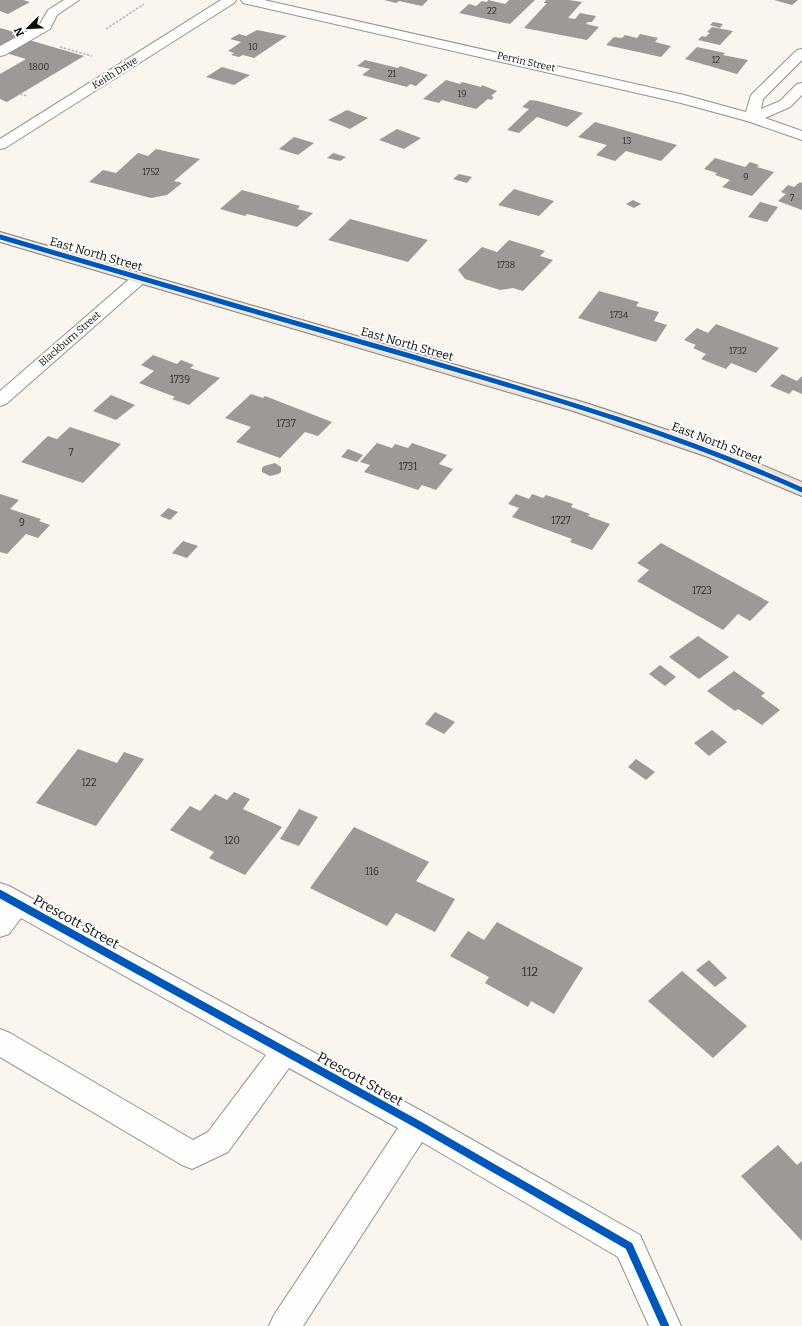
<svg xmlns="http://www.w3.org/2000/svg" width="802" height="1326" viewBox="0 0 802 1326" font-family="Bitter,serif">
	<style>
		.building { fill: #9c9996 }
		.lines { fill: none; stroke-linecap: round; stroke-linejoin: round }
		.minor-casing { stroke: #93918e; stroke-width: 2 }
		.major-casing { stroke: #807e7c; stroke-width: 2 }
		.path { stroke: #b7b6b5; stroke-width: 1.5; stroke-dasharray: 2.5 1.5; stroke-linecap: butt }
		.minor { fill: #fefefd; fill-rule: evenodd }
		.major { fill: #ebe1d9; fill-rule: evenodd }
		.cycleway-far1-casing { stroke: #fff; stroke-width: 7 }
		.cycleway-casing { stroke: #fff; stroke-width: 10 }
		.cycleway-far1 { stroke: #0057b8; stroke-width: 5 }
		.cycleway { stroke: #0057b8; stroke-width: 8 }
		.labels { text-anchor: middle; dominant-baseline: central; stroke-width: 4; stroke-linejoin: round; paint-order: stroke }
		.far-number-label { font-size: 9px; fill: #302f2e }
		.far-street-label { font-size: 10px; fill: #0c0c0c; stroke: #fff }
		.number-label { font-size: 10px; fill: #302f2e }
		.street-label { font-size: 12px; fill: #0c0c0c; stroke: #fff }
		.near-number-label { font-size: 12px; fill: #302f2e }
		.near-street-label { font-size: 14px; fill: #0c0c0c; stroke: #fff }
	</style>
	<rect width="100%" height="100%" fill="#faf5ef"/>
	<!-- building -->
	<g class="building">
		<path d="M0 0H23L30 2 8 14 0 11Z"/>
		<path d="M384 0H428L422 6 399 1 396 3Z"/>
		<path d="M488 0 505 4 509 0H535L510 24 459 13 469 4 476 6 482 1 487 2Z"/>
		<path d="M546 0H569L582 2 568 18 575 19 580 13 596 16 592 22H588L586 24 599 27 587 40 524 28 547 3H544Z"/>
		<path d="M774 0H798L792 5Z"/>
		<path d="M713 22 723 24 720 28 710 25Z"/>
		<path d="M712 27 733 31 720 45 698 40 702 36 705 37 710 33 707 32Z"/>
		<path d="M0 28 22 34 0 47Z"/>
		<path d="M257 30 287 36 254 58 243 55 239 57 231 55 234 53 228 51 241 42 230 39 239 34 246 36Z"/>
		<path d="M640 34 658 38 655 42 671 46 661 57 606 45 614 37 622 38 625 35 637 38Z"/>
		<path d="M29 40 84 56 7 102 0 99V74L26 59 6 53Z"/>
		<path d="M697 47 725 53 723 55 748 60 737 74 685 59Z"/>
		<path d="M365 60 398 68 400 66 428 75 416 86 410 84 407 87 362 75 370 69 357 66Z"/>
		<path d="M222 67 250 75 234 85 206 77Z"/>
		<path d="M446 80 460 84 462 82 481 87 482 85 497 91 491 96 494 97 491 100 488 99 476 109 442 100 439 103 423 99Z"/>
		<path d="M530 100 538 101 583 113 567 127 537 117 519 133 507 130 529 109 522 107Z"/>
		<path d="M347 110 368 118 350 129 328 120Z"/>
		<path d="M595 122 677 145 661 161 626 151 615 161 596 155 607 145 578 137Z"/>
		<path d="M397 129 421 138 404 149 379 140Z"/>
		<path d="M294 137 314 143 298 155 279 149Z"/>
		<path d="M156 149 200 159 174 181 182 183 167 195 151 198 89 182 103 170 116 173 138 153 148 156Z"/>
		<path d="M333 153 346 157 340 161 327 158Z"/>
		<path d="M715 158 745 167 750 162 759 165 757 167 774 172 752 196 722 187 730 180 715 175 717 173 704 169Z"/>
		<path d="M459 174 472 177 467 183 453 179Z"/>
		<path d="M800 182 802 183V210L778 201 786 194 781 192 788 185 794 187Z"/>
		<path d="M514 189 554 201 539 216 498 205Z"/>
		<path d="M242 190 300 206 297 209 313 213 297 227 247 214 245 216 220 209Z"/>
		<path d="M633 200 641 204 634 208 626 204Z"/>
		<path d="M760 202 778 207 767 222 748 217Z"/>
		<path d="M350 219 428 240 408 262 328 240Z"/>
		<path d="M509 240 545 251 540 256 553 260 523 291 513 288 500 290 465 279 458 270 482 247 497 252Z"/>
		<path d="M599 291 639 302 636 306 659 312 654 321 667 325 656 342 578 318Z"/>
		<path d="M716 324 779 348 756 373 731 363 726 369 701 359 706 354 693 348 696 345 684 340 697 328 708 333Z"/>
		<path d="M153 355 177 364 181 360 194 365 190 368 220 378 189 405 172 399 175 397 139 383 154 371 141 365Z"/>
		<path d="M782 374 797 381 802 376V394L793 390 789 394 770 386Z"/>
		<path d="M251 394 263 398 265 396 332 422 318 436 305 432 280 458 236 442 251 427 225 418Z"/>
		<path d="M111 395 135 405 116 420 93 411Z"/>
		<path d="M70 427 121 444 83 483 21 462 48 436 57 439Z"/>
		<path d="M377 443 392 448 395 444 408 448 412 443 447 455 439 464 453 469 436 490 422 485 418 490 364 472 370 465 360 462Z"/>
		<path d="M348 449 363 455 357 462 341 457Z"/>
		<path d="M275 463 281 467V472L278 474 270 476 262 472V468L264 466Z"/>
		<path d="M0 494 19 500 10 509 41 519 39 521 50 525 38 538 26 534 7 554 0 552Z"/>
		<path d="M516 494 529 499 532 494 543 498 546 495 573 504 571 507 590 514 588 516 610 524 592 550 570 542 572 539 512 517 519 508 508 504Z"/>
		<path d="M168 508 178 512 170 520 160 516Z"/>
		<path d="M183 541 198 546 187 558 172 553Z"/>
		<path d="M661 543 769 602 750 621 738 614 723 630 637 581 649 570 637 563Z"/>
		<path d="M698 636 729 657 699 679 669 657Z"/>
		<path d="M660 665 676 677 665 686 649 674Z"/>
		<path d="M734 671 765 693 761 696 780 710 762 725 738 709 735 711 707 691Z"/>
		<path d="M435 712 455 722 444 734 425 724Z"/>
		<path d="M712 730 727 742 709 756 694 743Z"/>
		<path d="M78 749 117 763 124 752 144 759 96 826 36 803Z"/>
		<path d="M636 759 655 772 646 780 628 767Z"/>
		<path d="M234 792 250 799 243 809 282 827 245 875 209 858 214 852 170 830 190 806 200 811 215 794 227 800Z"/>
		<path d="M299 809 318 817 299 846 280 839Z"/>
		<path d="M354 827 429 862 416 881 455 899 435 932 396 913 387 926 310 888Z"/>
		<path d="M497 922 583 968 554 1014 531 1001 528 1007 485 983 489 977 450 956 468 931 484 940Z"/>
		<path d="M709 960 727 978 715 987 696 970Z"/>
		<path d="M682 971 747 1026 713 1058 648 1001Z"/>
		<path d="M778 1145 797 1165 802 1161V1241L741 1176Z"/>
	</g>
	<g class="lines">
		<!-- minor casing -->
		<g class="minor-casing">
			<g id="minor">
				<path d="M64 0H79L57 15 50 29 5 55 0 56V46L40 24 48 10Z"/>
				<path d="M221 0H236L234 3 5 148 0 149V139Z"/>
				<path d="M241 0H264L684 95 746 112 751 95 797 50 802 49V60L763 99 761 109 780 101 797 84 802 83V95L790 107 765 118 802 131V140L747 121 681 103 247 4 243 3Z"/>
				<path d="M140 273 146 275 148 278 146 281 6 404 0 406V391L134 275Z"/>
				<path d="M0 883 9 886 427 1114 640 1235 681 1326H649L618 1257 422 1142 303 1326H269L274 1315 398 1128 289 1068 228 1152 192 1169 182 1165 0 1057V1029L10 1033 193 1140 208 1132 266 1055 21 918 9 934 0 937Z"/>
			</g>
		</g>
		<!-- major casing -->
		<g class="major-casing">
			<path id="major" d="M0 232 586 403 722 448 802 482V496L708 457 573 411 0 242Z"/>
		</g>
		<!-- path -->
		<g class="path">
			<path d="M106 29 144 4"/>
			<path d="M60 47 92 56"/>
			<path d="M20 94 27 96"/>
		</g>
		<!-- minor -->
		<use href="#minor" class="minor"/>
		<!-- major -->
		<use href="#major" class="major"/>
		<!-- cycleway-far1 casing -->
		<g class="cycleway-far1-casing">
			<path id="cycleway-far1" d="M0 237C137 277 273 317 410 356 543 395 676 433 802 490"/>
		</g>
		<!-- cycleway casing -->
		<g class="cycleway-casing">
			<path id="cycleway" d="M0 894 417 1124 629 1246 665 1326"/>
		</g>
		<!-- cycleway-far1 -->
		<use href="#cycleway-far1" class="cycleway-far1"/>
		<!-- cycleway -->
		<use href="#cycleway" class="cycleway"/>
	</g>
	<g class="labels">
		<!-- far-number labels -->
		<g class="far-number-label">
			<text x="492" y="11">22</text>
			<text x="253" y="47">10</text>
			<text x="716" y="60">12</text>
			<text x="39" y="67">1800</text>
			<text x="392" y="74">21</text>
			<text x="462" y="94">19</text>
			<text x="627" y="141">13</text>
			<text x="151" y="172">1752</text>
			<text x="746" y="177">9</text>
			<text x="792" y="198">7</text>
			<text x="506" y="265">1738</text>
			<text x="619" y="315">1734</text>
			<text x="738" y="351">1732</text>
		</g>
		<!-- far-street labels -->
		<g class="far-street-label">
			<text transform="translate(526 62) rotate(13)">Perrin Street</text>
			<text transform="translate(115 73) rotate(-32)">Keith Drive</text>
			<text transform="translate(70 339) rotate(-41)">Blackburn Street</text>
		</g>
		<!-- number labels -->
		<g class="number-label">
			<text x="180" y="380">1739</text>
			<text x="286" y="424">1737</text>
			<text x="71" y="453">7</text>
			<text x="408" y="467">1731</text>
			<text x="561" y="521">1727</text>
			<text x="22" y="523">9</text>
			<text x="702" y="591">1723</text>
			<text x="89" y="783">122</text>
			<text x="232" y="841">120</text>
			<text x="372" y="872">116</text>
		</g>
		<!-- street labels -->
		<g class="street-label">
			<text transform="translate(96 254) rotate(16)">East North Street</text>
			<text transform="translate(407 344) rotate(16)">East North Street</text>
			<text transform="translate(717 443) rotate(21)">East North Street</text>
		</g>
		<!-- near-number labels -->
		<g class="near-number-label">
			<text x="530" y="972">112</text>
		</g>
		<!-- near-street labels -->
		<g class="near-street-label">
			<text transform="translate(76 922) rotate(29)">Prescott Street</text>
			<text transform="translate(360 1079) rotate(29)">Prescott Street</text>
		</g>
	</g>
	<!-- north arrow -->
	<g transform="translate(28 28) rotate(246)" stroke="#ffffff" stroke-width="3" paint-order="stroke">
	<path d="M0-3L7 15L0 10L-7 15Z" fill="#0c0c0c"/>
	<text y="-6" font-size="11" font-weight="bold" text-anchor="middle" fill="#0c0c0c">N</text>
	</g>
</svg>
